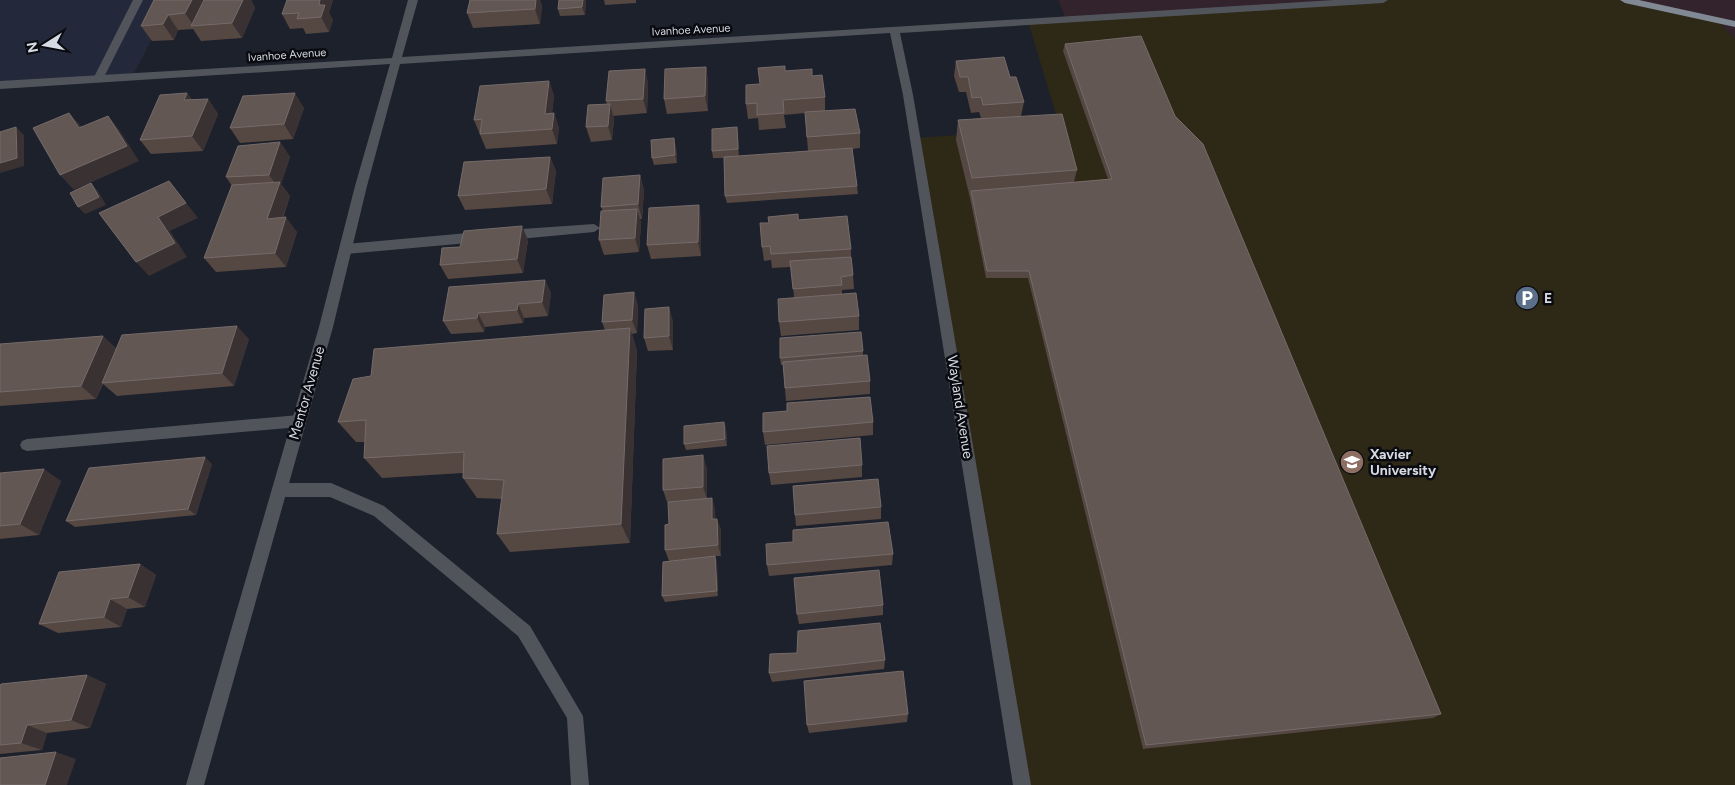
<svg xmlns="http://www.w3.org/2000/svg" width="1735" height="785" viewBox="0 0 1735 785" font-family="Figtree,sans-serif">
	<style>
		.commercial { fill: #33232d }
		.built { fill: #23293a }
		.education { fill: #2e2817 }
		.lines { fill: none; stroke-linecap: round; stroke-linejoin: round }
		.service { fill: #51555b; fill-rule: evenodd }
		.minor { fill: #51555b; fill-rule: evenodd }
		.primary { fill: #818995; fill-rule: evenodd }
		.wall { fill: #554742 }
		.shaded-wall { fill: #393132 }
		.building { fill: #635753; stroke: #756b6a }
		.labels { text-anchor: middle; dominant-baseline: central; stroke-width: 5; stroke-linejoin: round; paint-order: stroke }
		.far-street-label { font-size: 11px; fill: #d7dae2; stroke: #090b10 }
		.poi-label { font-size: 14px; font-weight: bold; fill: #d7dae2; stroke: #090b10; text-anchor: start }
		.street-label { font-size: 14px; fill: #d7dae2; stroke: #090b10 }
	</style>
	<rect width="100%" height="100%" fill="#1d212c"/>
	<!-- commercial -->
	<g class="commercial">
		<path d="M1058 0H1383L1066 19Z"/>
		<path d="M1625 0H1735V39L1716 20Z"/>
	</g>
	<!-- built -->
	<path class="built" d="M0 0H172L132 77 0 85Z"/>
	<!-- education -->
	<path class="education" d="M1383 0H1625L1717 20 1735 39V785H1022L915 138 1060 128 1028 21Z"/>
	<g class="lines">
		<!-- service -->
		<g class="service">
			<path d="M133 0H143L103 79 102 81H94L93 79Z"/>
			<path d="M594 224 600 228 594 232 508 240 502 235 508 230Z"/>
			<path d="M479 232 485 237 479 242 346 254 340 249 346 244Z"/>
			<path d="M299 415 304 417 306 421 304 425 299 427 27 451 22 449 20 445 22 441 27 439Z"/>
			<path d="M280 483H331L384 506 530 626 583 716 589 785H571L567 718 518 636 374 516 330 497H280L275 495 273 490 275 485Z"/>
		</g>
		<!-- minor -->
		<path class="minor" d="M408 0H418L402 57 1334 0H1388L1383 3 900 33 913 95 1031 785H1013L903 95 890 33 400 64 367 186 333 327 204 785H186L319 327 355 186 390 64 0 89V81L392 58Z"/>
		<!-- primary -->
		<path class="primary" d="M1620 0H1639L1735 21V27L1625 3Z"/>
	</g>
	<!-- wall -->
	<g class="wall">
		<path d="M154 0H251L255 8 242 38 201 41 193 29 178 30 174 40 152 41 141 26Z"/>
		<path d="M333 0 329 13 333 20 329 32 306 34 303 28 290 29 282 14Z"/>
		<path d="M470 0H540L542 6 540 24 473 28 467 13Z"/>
		<path d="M586 0 585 15 560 16 558 9Z"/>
		<path d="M604 0H636V3L605 5Z"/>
		<path d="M1065 44 1175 116 1441 714 1433 718 1143 749 1028 278H986L970 198 956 140 958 120 981 118 979 112 971 113 966 92H959L954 76 956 61 1010 77 1024 102 1021 116 1077 170 1074 182 1108 179 1063 51Z"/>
		<path d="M706 67 708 82V111L667 114 664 99Z"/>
		<path d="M645 69 648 84 647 113 613 116 614 119 612 140 591 142 586 127 607 104 606 101Z"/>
		<path d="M785 71 812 76 825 97V111L860 133V148L852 149 857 186 858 194 727 203 725 196 724 158H713L712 151 738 135 739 156 808 151 805 113 784 115 786 128 759 130 758 118 748 119 746 104 760 84Z"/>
		<path d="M549 81 554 96 552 113H554L559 128 557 144 486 149 474 120Z"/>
		<path d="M187 93 192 100 208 99 218 114 203 151 151 154 140 140Z"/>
		<path d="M304 108 293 139 240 143 230 128Z"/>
		<path d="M280 142 290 157 281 184 290 196 283 218 297 232 286 267 216 272 204 258 232 186 226 177Z"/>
		<path d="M676 146 677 163 654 165 652 158Z"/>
		<path d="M550 157 556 171 552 204 465 210 458 196Z"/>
		<path d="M640 175 644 190 642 219H640L641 223 639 252 604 255 599 240 603 211 601 207Z"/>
		<path d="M798 214 799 220 851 249V258L853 275 854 289 842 290V294L859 316V330L781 336 779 322 794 297 791 267 772 268 771 260 764 261 762 247 769 223Z"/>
		<path d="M701 219V256L651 259 647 245Z"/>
		<path d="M528 240 523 273 448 279 440 265Z"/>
		<path d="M545 280 551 293 548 316 524 318 523 323 485 327 484 332 451 334 443 321Z"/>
		<path d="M634 292 638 306 637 333 632 334 637 351 630 543 510 552 497 534 502 499 477 498 463 478V473L382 478 364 458 365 442H356L338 422 371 376 605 330 602 322Z"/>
		<path d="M673 321V350L648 351 644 338Z"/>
		<path d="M249 339 234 386 117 396 103 384 96 399 0 406V344L116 348Z"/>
		<path d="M863 351V355L870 381V394L786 401 783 365H781L780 358Z"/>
		<path d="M787 411 873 422V435L765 445 763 432Z"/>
		<path d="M724 422 726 428 727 446 686 450 684 444Z"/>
		<path d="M212 464 196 515 75 527 66 521Z"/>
		<path d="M862 465V477L771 485 769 473Z"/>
		<path d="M707 468V498L715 509V519H717L721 530V556H715L717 562 718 596 665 602 662 596 669 561 665 550 669 524 686 500 667 502 663 490Z"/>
		<path d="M0 473 61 481 39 535 0 539Z"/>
		<path d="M881 507V519L796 526 795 515Z"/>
		<path d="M893 554 892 565 769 576 767 565Z"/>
		<path d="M140 564 156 575 145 607 127 609 121 627 58 633 39 624Z"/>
		<path d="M883 605V615L799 624 797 614Z"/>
		<path d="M885 660 884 669 772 682 769 673Z"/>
		<path d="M87 675 106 684 90 728 47 733 42 750 0 754V686Z"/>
		<path d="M908 714 907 722 809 733 807 725Z"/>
	</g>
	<!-- shaded-wall -->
	<g class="shaded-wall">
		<path d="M192 0H206L193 25 185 13Z"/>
		<path d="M243 0H251L255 8 242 38 232 23Z"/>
		<path d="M320 0H333L329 13 333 20 329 32 321 17 319 5Z"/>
		<path d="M536 0H540L542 6 540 24 535 9Z"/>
		<path d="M583 0H586L585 15 582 7Z"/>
		<path d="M168 15 178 30 174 40 163 24Z"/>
		<path d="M706 67 708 82V111L705 96Z"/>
		<path d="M645 69 648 84 647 113 643 99Z"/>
		<path d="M549 81 554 96 550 128 545 114Z"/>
		<path d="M187 93 198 108 184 100Z"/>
		<path d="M295 93 304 108 293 139 284 124Z"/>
		<path d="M208 99 218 114 203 151 192 136Z"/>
		<path d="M610 104 614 119 612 140 608 126Z"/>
		<path d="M69 113 82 127 79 128Z"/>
		<path d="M554 113 559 128 557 144 552 129Z"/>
		<path d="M108 116 120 131 139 161 74 190 60 175Z"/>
		<path d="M16 127 24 135V166L0 173V163Z"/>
		<path d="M737 127 738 135 739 157 738 149Z"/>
		<path d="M674 138 676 146 677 163 675 155Z"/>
		<path d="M280 142 290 157 281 184 290 196 277 233 267 219 278 187 269 175Z"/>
		<path d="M550 157 556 171 552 204 546 189Z"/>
		<path d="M640 175 644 190 642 219 638 204Z"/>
		<path d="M169 181 198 218 170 231 187 257 149 276 136 262 158 217Z"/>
		<path d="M91 183 98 191 106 205 85 214 78 207Z"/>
		<path d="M699 205 701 219V256L698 242Z"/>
		<path d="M637 209 641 223 639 252 635 238Z"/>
		<path d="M286 217 297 232 286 267 275 253Z"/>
		<path d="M522 226 528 240 523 273 517 259Z"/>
		<path d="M545 280 551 293 548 316 542 302Z"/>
		<path d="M634 292 638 306 637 333 632 320Z"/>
		<path d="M518 304 524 318 523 323 517 310Z"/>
		<path d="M669 307 673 321V350L669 336Z"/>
		<path d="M478 313 485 327 484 332 477 318Z"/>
		<path d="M237 326 249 339 234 386 222 373Z"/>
		<path d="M630 328 637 351 630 543 621 524Z"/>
		<path d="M103 336 117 349 96 399 81 386Z"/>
		<path d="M724 422 726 428 727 446 725 439Z"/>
		<path d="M703 455 707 468V498L703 487Z"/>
		<path d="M205 457 212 464 196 515 188 509Z"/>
		<path d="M44 469 61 481 39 535 20 524Z"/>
		<path d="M712 498 715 509 716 531 712 519Z"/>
		<path d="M717 519 721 530V556L718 545Z"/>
		<path d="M715 556 717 562 718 596 717 591Z"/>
		<path d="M140 564 156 575 145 607 128 597Z"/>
		<path d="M110 599 127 609 121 627 104 617Z"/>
		<path d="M87 675 106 684 90 728 71 720Z"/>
		<path d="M27 725 47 733 42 750 21 743Z"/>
		<path d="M56 752 76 759 67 785H45Z"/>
	</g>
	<!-- building -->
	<g class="building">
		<path d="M154 0H192L185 13 168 15 163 24 141 26Z"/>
		<path d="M204 0H243L232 23 191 26Z"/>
		<path d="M287 0H320L319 5H325L321 17 297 19 299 13 282 14Z"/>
		<path d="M470 0H536L535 9 467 13Z"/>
		<path d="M559 0H583L582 7 558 9Z"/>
		<path d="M1141 36 1175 116 1203 144 1441 714 1146 745 1029 271H987L971 191 1112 179 1065 44Z"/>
		<path d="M1004 57 1010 77H1016L1024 102 983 105 981 97 972 98 968 77H960L956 61Z"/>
		<path d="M785 66V71L812 69V76L822 75 825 97 783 100 784 113 757 115V103L746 104V85L760 84 758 68Z"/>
		<path d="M706 67 705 96 664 99 665 69Z"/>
		<path d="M645 69 643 99 606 101 609 71Z"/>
		<path d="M549 81 545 114 554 113 552 129 480 134 482 119 474 120 480 86Z"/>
		<path d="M187 93 184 100 208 99 192 136 140 140 160 95Z"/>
		<path d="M295 93 284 124 230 128 243 96Z"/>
		<path d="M610 104 608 126 586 127 588 105Z"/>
		<path d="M855 109 860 133 807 137 805 112Z"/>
		<path d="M69 113 79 128 108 116 127 146 60 175 33 128Z"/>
		<path d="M1062 114 1077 170 972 178 958 120Z"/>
		<path d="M16 127 17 158 0 163V132Z"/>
		<path d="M737 127 738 149 712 151V129Z"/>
		<path d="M674 138 675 155 652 158 651 140Z"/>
		<path d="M280 142 269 175 226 177 238 146Z"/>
		<path d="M852 148 857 186 725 196 724 157Z"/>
		<path d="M550 157 546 189 458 196 464 162Z"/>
		<path d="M640 175 638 204 601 207 603 178Z"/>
		<path d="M169 181 186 203 158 217 175 243 136 262 99 213Z"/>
		<path d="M280 182 267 219 286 217 275 253 204 258 232 185Z"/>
		<path d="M91 183 99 197 78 207 70 193Z"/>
		<path d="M699 205 698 242 647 245 649 208Z"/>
		<path d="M637 209 635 238 599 240 601 211Z"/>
		<path d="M798 214V220L847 216 851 249 771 254 770 246 762 247 760 223H769L768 217Z"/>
		<path d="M522 226 517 259 440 265 442 248 460 247 464 231Z"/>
		<path d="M851 257 853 275 841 277 842 285 793 289 790 261Z"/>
		<path d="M545 280 542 302 518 304 517 310 478 313 477 318 443 321 449 287Z"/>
		<path d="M634 292 632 320 602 322 604 295Z"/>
		<path d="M856 293 859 316 779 322 778 299Z"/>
		<path d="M669 307V336L644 338 645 309Z"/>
		<path d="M237 326 222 373 102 383 122 335Z"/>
		<path d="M630 328 621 524 497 534 504 480 463 478 464 452 364 458 366 420 338 422 353 379 371 376 374 349Z"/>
		<path d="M861 332 863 351 780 358V338Z"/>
		<path d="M103 336 81 386 0 392V344Z"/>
		<path d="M867 355 870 381 785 388 783 362Z"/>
		<path d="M870 397 873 422 763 432V413L787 411V403Z"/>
		<path d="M724 422 725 439 684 444V426Z"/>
		<path d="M860 438 862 465 769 473 767 446Z"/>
		<path d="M703 455V487L663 490V459Z"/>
		<path d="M205 457 188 509 66 521 89 468Z"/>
		<path d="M44 469 20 524 0 526V473Z"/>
		<path d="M878 479 881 507 795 515 793 486Z"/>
		<path d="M712 498V519H717L718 545 665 550V525L669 524 668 502Z"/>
		<path d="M888 522 893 554 767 565 766 544 793 542V530Z"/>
		<path d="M715 556 717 591 662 596 663 562Z"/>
		<path d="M140 564 128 597 110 599 104 617 39 624 59 572Z"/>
		<path d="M879 570 883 605 797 614 794 578Z"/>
		<path d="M880 623 885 660 769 673 770 654 797 653 798 631Z"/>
		<path d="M903 671 908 714 807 725 804 681Z"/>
		<path d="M87 675 71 720 27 725 21 743 0 745V686L1 684Z"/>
		<path d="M56 752 45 785H0V758Z"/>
	</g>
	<!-- icons -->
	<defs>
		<g id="parking-disc" transform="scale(1.25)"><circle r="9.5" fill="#5c6f8a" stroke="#090b10"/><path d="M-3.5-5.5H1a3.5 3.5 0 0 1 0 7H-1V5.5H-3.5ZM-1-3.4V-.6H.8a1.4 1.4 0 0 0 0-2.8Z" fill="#fff"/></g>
		<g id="university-disc" transform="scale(1.25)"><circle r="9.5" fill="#8d6e63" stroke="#090b10"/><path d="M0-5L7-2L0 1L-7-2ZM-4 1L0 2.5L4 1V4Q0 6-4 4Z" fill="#fff"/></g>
	</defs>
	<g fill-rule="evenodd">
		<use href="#parking-disc" x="1527" y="298"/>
		<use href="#university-disc" x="1352" y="462"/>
	</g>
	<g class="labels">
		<!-- far-street labels -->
		<g class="far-street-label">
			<text transform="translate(691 30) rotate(-3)">Ivanhoe Avenue</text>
			<text transform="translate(287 55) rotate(-4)">Ivanhoe Avenue</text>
		</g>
		<!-- poi labels -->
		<g class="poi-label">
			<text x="1544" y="298">E</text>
			<text x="1370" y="454">Xavier<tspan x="1370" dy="16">University</tspan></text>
		</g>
		<!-- street labels -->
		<g class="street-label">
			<text transform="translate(307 393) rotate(-74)">Mentor Avenue</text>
			<text transform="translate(960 407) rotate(81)">Wayland Avenue</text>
		</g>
	</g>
	<!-- north arrow -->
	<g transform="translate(45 45) rotate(259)" stroke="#090b10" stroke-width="4" paint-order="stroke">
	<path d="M0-4L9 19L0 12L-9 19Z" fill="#d7dae2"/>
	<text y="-8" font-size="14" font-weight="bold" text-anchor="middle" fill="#d7dae2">N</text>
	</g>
</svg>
